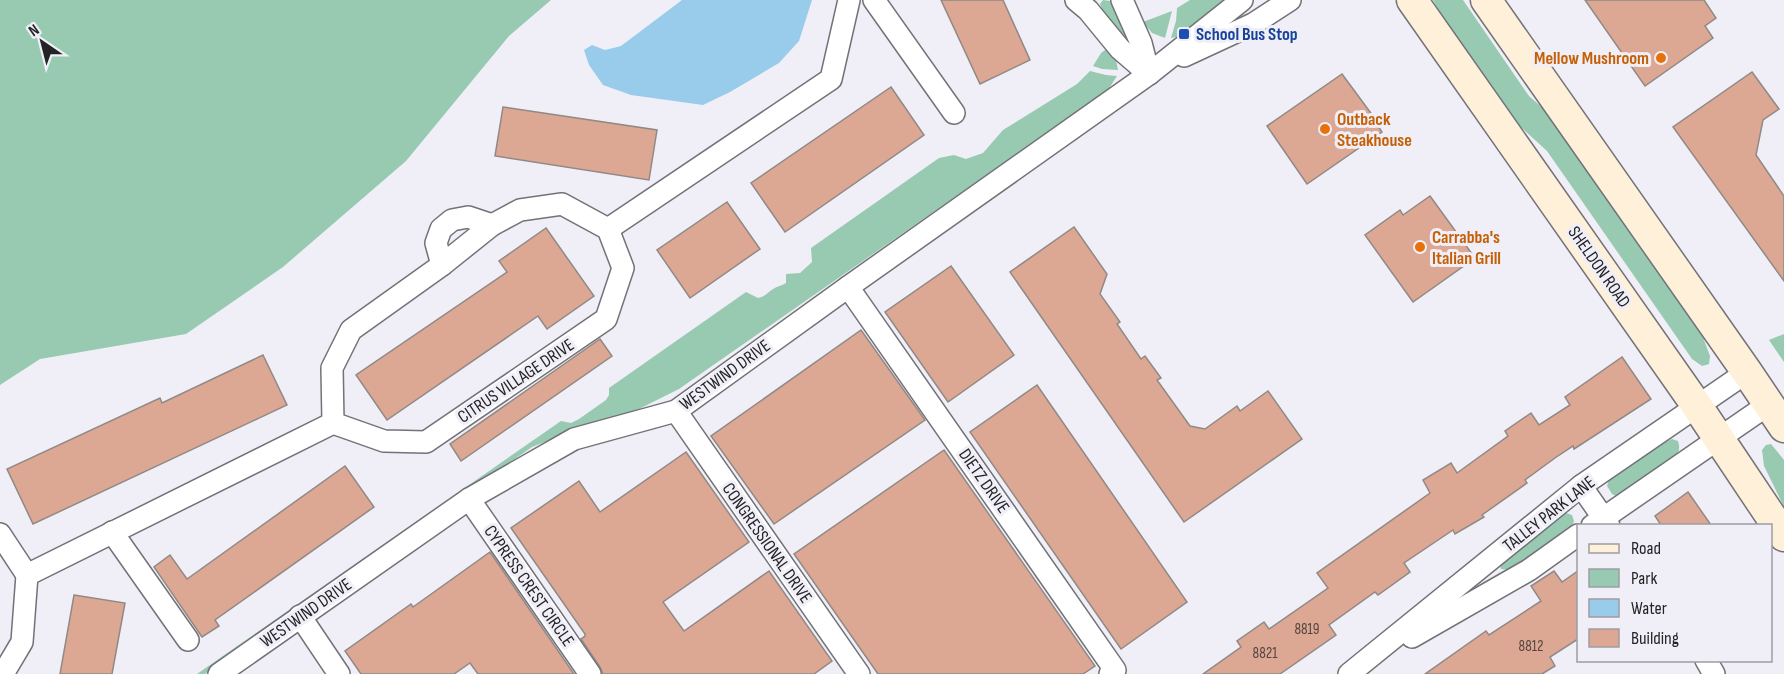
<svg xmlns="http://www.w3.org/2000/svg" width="1784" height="674" viewBox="0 0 1784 674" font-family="'Sofia Sans Condensed',sans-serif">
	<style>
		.green { fill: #97cab1 }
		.water { fill: #98ccea }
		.building { fill: #dca793; stroke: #908986; stroke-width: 1.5 }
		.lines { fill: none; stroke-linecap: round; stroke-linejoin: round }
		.minor-casing { stroke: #727278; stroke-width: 24 }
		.secondary-casing { stroke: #727278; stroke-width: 33 }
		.minor { stroke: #fff; stroke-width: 21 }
		.secondary { stroke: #fff0da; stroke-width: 30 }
		.transit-dot { fill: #1a4fb4; stroke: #f0eff7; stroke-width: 2 }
		.food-dot { fill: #e8710a; stroke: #f0eff7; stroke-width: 2 }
		.labels { text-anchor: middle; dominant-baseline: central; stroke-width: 6; stroke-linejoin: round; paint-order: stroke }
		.number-label { font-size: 15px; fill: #524441 }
		.transit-label { font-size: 18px; font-weight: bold; fill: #164399; stroke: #f0eff7; text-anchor: start }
		.food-label { font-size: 18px; font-weight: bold; fill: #c56008; stroke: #f0eff7; text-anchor: start }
		.street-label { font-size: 18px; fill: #242326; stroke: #f0eff7 }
	</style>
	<rect width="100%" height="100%" fill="#f0eff7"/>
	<!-- green -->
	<g class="green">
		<path d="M0 0H551L509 36 406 161 283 267 186 334 40 359 0 385Z"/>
		<path d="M1103 0 1110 1 1121 21 1134 52 1103 12 1100 4Z"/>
		<path d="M1190 0H1225L1181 36 1171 38 1176 21 1177 8Z"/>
		<path d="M1433 0H1463L1529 96 1562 125 1698 324 1710 356 1709 364 1702 366 1692 359 1547 151 1512 119 1445 22Z"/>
		<path d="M1172 11 1165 38 1152 33 1143 22Z"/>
		<path d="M1109 47 1116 60 1118 70 1102 69 1093 66 1101 53Z"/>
		<path d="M1090 71 1106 75 1117 76 1108 90 1097 98 679 389 637 410 580 428 532 447 205 674H197L561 421 571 423 579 419 606 400 609 395V388L746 292 758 298C766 296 767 293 773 289 777 286 782 286 786 283V274L800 273 812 262 811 248 939 158 954 155 966 159 983 153 1003 130 1077 84Z"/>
		<path d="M1784 334V362L1769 340Z"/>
		<path d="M1672 439 1678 441C1681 450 1678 454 1671 460L1618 497 1612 494 1607 486 1610 476 1650 449Z"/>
		<path d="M1771 444 1784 460V507L1764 466 1762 450 1766 445Z"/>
		<path d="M1566 513 1572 515 1574 521 1572 527 1539 551 1510 570 1501 569 1499 563 1560 514Z"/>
	</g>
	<!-- water -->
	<path class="water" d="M682 0H812L799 41 779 63 730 92 703 105 631 95 603 85 589 65 584 50 592 45 605 50 621 46Z"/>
	<!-- building -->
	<g class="building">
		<path d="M941 0H1003L1030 60 980 84Z"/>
		<path d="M1585 0H1704L1716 18 1705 26 1713 38 1645 86Z"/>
		<path d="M1752 72 1779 109 1763 120 1756 155 1784 196V281L1673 127Z"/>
		<path d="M1342 74 1373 116 1372 117 1382 132 1307 184 1267 126Z"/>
		<path d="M891 87 924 135 785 232 751 183Z"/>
		<path d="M503 107 657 130 649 180 495 156Z"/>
		<path d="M1430 196 1475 258 1413 302 1365 235 1400 210 1403 215Z"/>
		<path d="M727 202 760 249 690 298 657 250Z"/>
		<path d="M1074 227 1107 274 1100 294 1120 322 1117 324 1141 359 1145 356 1161 378 1157 380 1190 426 1205 429 1237 406 1240 411 1268 391 1302 439 1184 522 1010 272Z"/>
		<path d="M546 228 594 296 547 329 538 316 387 420 356 375 507 272 499 261Z"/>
		<path d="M951 266 1014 355 948 402 885 312Z"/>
		<path d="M861 330 925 420 774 524 711 436Z"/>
		<path d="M600 339 612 356 461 461 450 444Z"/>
		<path d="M263 355 287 405 33 524 7 469 160 398 162 403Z"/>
		<path d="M1622 357 1651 399 1574 449 1573 446 1555 458 1525 480 1527 483 1482 515 1484 517 1455 534 1453 530 1404 563 1410 572 1378 595 1375 592 1329 625 1336 635 1280 674H1203L1241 647 1237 641 1264 622 1269 629 1328 588 1317 573 1430 493 1423 480 1451 463 1457 473 1508 436 1505 431 1531 413 1539 425 1570 405 1565 397Z"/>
		<path d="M1037 385 1187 602 1121 649 970 432Z"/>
		<path d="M944 450 1095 666 1083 674H878L794 554Z"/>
		<path d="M686 452 749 542 663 602 684 631 769 571 832 661 814 674H603L600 667 581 639 585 636V634L511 528 579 481 600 512Z"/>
		<path d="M345 466 374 507 215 620 219 626 202 637 154 567 170 555 187 579Z"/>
		<path d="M1688 492 1711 525H1661L1655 516Z"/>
		<path d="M490 552 574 674H478L470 663 454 674H361L345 651 411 604 413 607Z"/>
		<path d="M1554 571 1562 582 1578 571V639L1550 657 1555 666 1542 674H1425L1486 631 1489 635 1541 601 1531 586Z"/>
		<path d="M74 595 125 603 112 674H60Z"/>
	</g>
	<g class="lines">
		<!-- minor casing -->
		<g class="minor-casing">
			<g id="minor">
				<path d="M874 0 954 113"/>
				<path d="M1076 0 1088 10 1120 49 1149 74"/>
				<path d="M1122 0 1141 43 1149 74"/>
				<path d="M1184 56 1253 24 1290 0"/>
				<path d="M608 229 831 79 849 0"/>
				<path d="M442 265 436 243 441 229 452 220 468 217 492 225"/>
				<path d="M848 287 1115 670 1110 674"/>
				<path d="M676 411 859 674"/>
				<path d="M1581 486 1609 526"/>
				<path d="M469 499 590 674"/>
				<path d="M1592 526 1769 404"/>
				<path d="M112 532 188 640"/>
				<path d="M0 534 27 575"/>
				<path d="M300 616 339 674"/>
				<path d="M1412 637 1529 570 1578 535"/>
				<path d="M1706 660 1714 674"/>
				<path d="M3 674 22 642 27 575 333 423 384 441 426 442 606 319 623 268 608 229 562 204 520 210 492 225 442 265 351 330 332 368 333 423"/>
				<path d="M219 674 469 499 574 439 676 411 848 287 1149 74 1242 0"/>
				<path d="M1349 674 1581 486 1747 372"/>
			</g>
		</g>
		<!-- secondary casing -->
		<g class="secondary-casing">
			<g id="secondary">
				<path d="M1412 0 1697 406 1784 536"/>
				<path d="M1486 0 1747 372 1784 427"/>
			</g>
		</g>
		<!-- minor -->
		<use href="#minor" class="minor"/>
		<!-- secondary -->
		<use href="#secondary" class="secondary"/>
	</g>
	<!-- markers -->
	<rect class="transit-dot" x="1178" y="28" width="12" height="12" rx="3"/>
	<g class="food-dot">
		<circle cx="1661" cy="58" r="6"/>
		<circle cx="1325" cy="129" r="6"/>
		<circle cx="1420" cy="247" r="6"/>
	</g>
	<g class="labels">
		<!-- number labels -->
		<g class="number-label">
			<text x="1307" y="629">8819</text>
			<text x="1531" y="646">8812</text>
			<text x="1265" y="653">8821</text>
		</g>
		<!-- transit labels -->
		<g class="transit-label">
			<text x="1196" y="34">School Bus Stop</text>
		</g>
		<!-- food labels -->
		<g class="food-label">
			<text x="1649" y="58" text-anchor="end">Mellow Mushroom</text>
			<text x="1337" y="119">Outback<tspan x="1337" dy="21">Steakhouse</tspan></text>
			<text x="1432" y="237">Carrabba's<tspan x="1432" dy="21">Italian Grill</tspan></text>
		</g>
		<!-- street labels -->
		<g class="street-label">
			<text transform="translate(1599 267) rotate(55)">SHELDON ROAD</text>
			<text transform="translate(725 375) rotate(-36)">WESTWIND DRIVE</text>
			<text transform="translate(516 381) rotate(-34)">CITRUS VILLAGE DRIVE</text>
			<text transform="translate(984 481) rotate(55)">DIETZ DRIVE</text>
			<text transform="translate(1549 514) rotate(-38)">TALLEY PARK LANE</text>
			<text transform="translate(767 543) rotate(55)">CONGRESSIONAL DRIVE</text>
			<text transform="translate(529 586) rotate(55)">CYPRESS CREST CIRCLE</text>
			<text transform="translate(306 613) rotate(-35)">WESTWIND DRIVE</text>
		</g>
	</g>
	<!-- legend -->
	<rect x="1577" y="524" width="195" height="138" fill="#f0eff7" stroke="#9e9da3" stroke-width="1.5"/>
	<rect x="1589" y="544" width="30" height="9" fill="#fff0da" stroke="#9e9da3" stroke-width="1.5"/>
	<text x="1631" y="554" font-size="18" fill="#242326">Road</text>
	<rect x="1589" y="569" width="30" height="18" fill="#97cab1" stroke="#9e9da3" stroke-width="1.5"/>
	<text x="1631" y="584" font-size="18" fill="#242326">Park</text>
	<rect x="1589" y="599" width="30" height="18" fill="#98ccea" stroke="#9e9da3" stroke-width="1.5"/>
	<text x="1631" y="614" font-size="18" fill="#242326">Water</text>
	<rect x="1589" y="629" width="30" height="18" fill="#dca793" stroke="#9e9da3" stroke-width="1.5"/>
	<text x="1631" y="644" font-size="18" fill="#242326">Building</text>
	<!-- north arrow -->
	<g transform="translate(42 42) rotate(325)" stroke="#f0eff7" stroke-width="4.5" paint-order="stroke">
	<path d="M0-4.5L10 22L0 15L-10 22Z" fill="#242326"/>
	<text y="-9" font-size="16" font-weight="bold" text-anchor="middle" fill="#242326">N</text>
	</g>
</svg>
